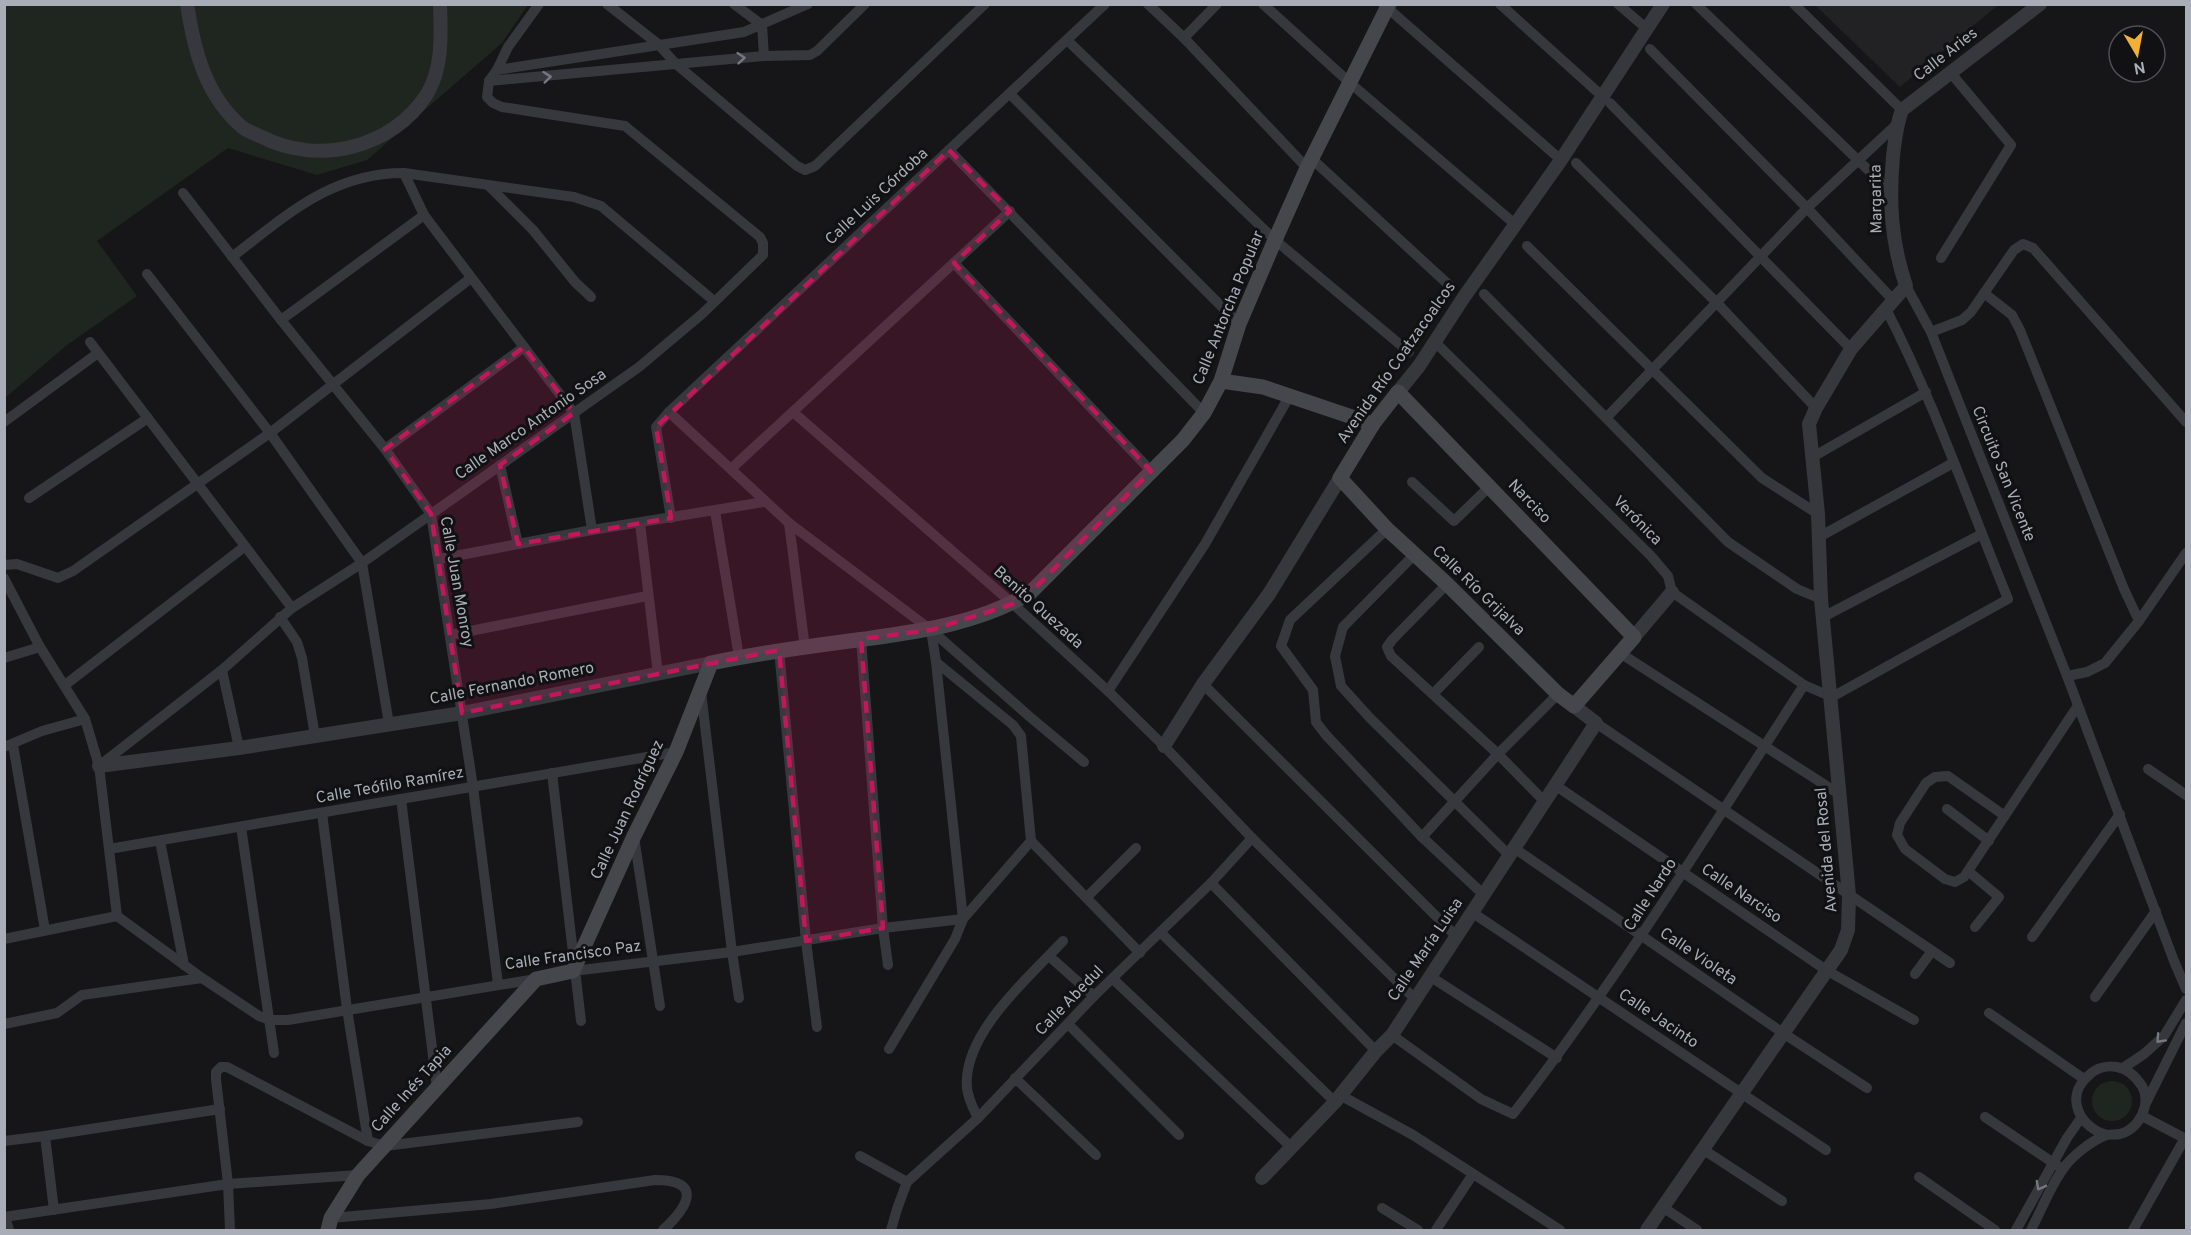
<svg xmlns="http://www.w3.org/2000/svg" width="2191" height="1235" viewBox="0 0 2191 1235" font-family="Overpass,sans-serif">
	<style>
		.built { fill: #222225 }
		.green { fill: #1e261f }
		.lines { fill: none; stroke-linecap: round; stroke-linejoin: round }
		.minor { stroke: #37383d; stroke-width: 10 }
		.tertiary { stroke: #37383d; stroke-width: 14 }
		.secondary { stroke: #45474d; stroke-width: 15 }
		.oneway { stroke: #757881 }
		.marked { fill: #c2185b; fill-opacity: 0.2; stroke: #c2185b; stroke-width: 4.5; stroke-dasharray: 12 8; stroke-linejoin: round }
		.labels { text-anchor: middle; dominant-baseline: central; stroke-width: 6; stroke-linejoin: round; paint-order: stroke }
		.street-label { font-size: 16px; fill: #a8adb8; stroke: #111113 }
	</style>
	<rect width="100%" height="100%" fill="#161618"/>
	<!-- built -->
	<path class="built" d="M1815 5H1998L1900 87Z"/>
	<!-- green -->
	<g class="green">
		<path d="M5 5H528L502 43 367 160 317 175 228 148 97 241 137 296 67 345 5 398Z"/>
		<circle cx="2112" cy="1101" r="20"/>
	</g>
	<g class="lines">
		<!-- minor -->
		<g class="minor">
			<path d="M607 4 658 44 676 64 797 166 805 170 815 166 985 4"/>
			<path d="M734 4 762 25 764 56"/>
			<path d="M1148 4 1184 38 1307 168"/>
			<path d="M1263 4 1349 82 1516 225"/>
			<path d="M1383 4 1561 160"/>
			<path d="M1500 4 1602 96"/>
			<path d="M1618 4 1647 29"/>
			<path d="M1696 4 1891 192"/>
			<path d="M1794 4 1902 110"/>
			<path d="M1184 38 1217 4"/>
			<path d="M1067 40 1275 240 1409 352"/>
			<path d="M1650 49 1807 208 1893 300"/>
			<path d="M497 70 744 32 808 4"/>
			<path d="M489 81 764 56 810 55 817 51 865 4"/>
			<path d="M1010 94 1239 324"/>
			<path d="M1610 103 1851 349"/>
			<path d="M949 150 1204 413"/>
			<path d="M1312 159 1450 286"/>
			<path d="M1576 163 1717 303 1816 408"/>
			<path d="M404 173 424 215 574 413 592 530"/>
			<path d="M488 185 533 230 575 282 591 297"/>
			<path d="M183 193 281 320 385 449 431 514 473 787 498 984"/>
			<path d="M1527 246 1762 478 1818 514"/>
			<path d="M232 257C287 215 331 173 404 173L574 197 601 206 714 301"/>
			<path d="M1941 258 2011 145 1950 72"/>
			<path d="M954 263 1151 471"/>
			<path d="M147 274 270 433 362 563 389 724"/>
			<path d="M1906 286 1931 332 2067 676 2174 961 2186 989"/>
			<path d="M1984 293 2012 315 2020 330 2124 589 2139 621"/>
			<path d="M1484 294 1728 542 1797 589 1821 599"/>
			<path d="M281 320 424 215"/>
			<path d="M1931 332 1962 320 1971 312 2014 250 2023 244 2033 248 2186 422"/>
			<path d="M90 342 292 608"/>
			<path d="M1435 342 1651 556 1668 576 1672 592 1804 685 1832 697 2008 599C1968 501 1934 402 1886 309"/>
			<path d="M669 412 789 523 931 630 1030 717 1084 762"/>
			<path d="M793 412 1013 604 1108 691 1164 746 1252 838 1415 999"/>
			<path d="M1607 417 1807 208 1896 125"/>
			<path d="M4 422 98 353"/>
			<path d="M385 449 524 347"/>
			<path d="M1811 458 1926 392"/>
			<path d="M500 465 518 544"/>
			<path d="M732 468 1010 211"/>
			<path d="M1412 482 1454 521 1489 487"/>
			<path d="M29 498 148 418"/>
			<path d="M715 511 739 657"/>
			<path d="M671 518 656 427 669 412 1105 4"/>
			<path d="M640 523 658 674"/>
			<path d="M789 523 805 648"/>
			<path d="M1387 529 1290 620 1281 646 1313 690 1316 722 1326 735 1422 837 1484 895"/>
			<path d="M1819 537 1953 463"/>
			<path d="M1414 555 1343 627 1335 656 1341 686 1370 718 1510 856"/>
			<path d="M439 559 592 530 764 502"/>
			<path d="M4 565 17 564 58 578 73 571 270 433 471 278"/>
			<path d="M4 578 40 647 85 719 99 766 117 916"/>
			<path d="M1447 584 1392 640 1387 647 1391 656 1498 754 1545 802"/>
			<path d="M280 617 297 642 302 658 315 736"/>
			<path d="M1823 617 1982 534"/>
			<path d="M450 635 647 596"/>
			<path d="M861 639 883 928 888 965"/>
			<path d="M779 650 806 941 817 1027"/>
			<path d="M1620 653 1839 794"/>
			<path d="M4 658 40 647"/>
			<path d="M936 662 1013 725 1021 736 1031 841"/>
			<path d="M222 670 239 748"/>
			<path d="M2067 676 2087 672 2105 663 2139 621 2186 553"/>
			<path d="M1203 684 1457 937"/>
			<path d="M65 685 244 547"/>
			<path d="M1108 691 1205 544 1290 395"/>
			<path d="M701 692 732 952 739 998"/>
			<path d="M1433 694 1479 647"/>
			<path d="M1596 723 1950 963"/>
			<path d="M13 745 45 930"/>
			<path d="M4 747 42 731 85 719"/>
			<path d="M99 766 222 670 292 608 362 563 639 367 702 314 763 255V243L760 237 625 126 502 107 493 103 487 97 489 81 497 70 508 47 539 4"/>
			<path d="M2148 769 2186 795"/>
			<path d="M552 773 581 1021"/>
			<path d="M1555 785 1826 970 1914 1020"/>
			<path d="M401 799 437 1088"/>
			<path d="M1947 809 1989 841"/>
			<path d="M322 813 347 1009 368 1141"/>
			<path d="M2005 816 1948 776 1935 777 1926 783 1900 823 1897 835 1905 849 1945 879 1955 882 1964 877 2077 707"/>
			<path d="M241 827 274 1053"/>
			<path d="M634 837 660 1006"/>
			<path d="M1422 837 1498 754 1558 694"/>
			<path d="M160 841 184 965"/>
			<path d="M1031 841 1140 953"/>
			<path d="M1514 848 1783 1033 1867 1088"/>
			<path d="M109 849 676 752"/>
			<path d="M1968 871 1999 897 1975 927"/>
			<path d="M1211 883 1376 1051"/>
			<path d="M1087 897 1136 848"/>
			<path d="M1473 913 1826 1150"/>
			<path d="M117 916 202 978 259 1016 270 1020H288L536 979"/>
			<path d="M1161 933 1335 1102"/>
			<path d="M2032 937 2120 814"/>
			<path d="M4 939 117 916"/>
			<path d="M1049 956 1094 996"/>
			<path d="M573 971 732 952 883 928 963 919 1031 841"/>
			<path d="M1915 974 1932 951"/>
			<path d="M1431 977 1557 1058"/>
			<path d="M1113 979 1290 1146"/>
			<path d="M2095 997 2156 911"/>
			<path d="M1989 1013 2084 1079"/>
			<path d="M4 1024 57 1013 82 995 202 978"/>
			<path d="M1069 1025 1179 1135"/>
			<path d="M1392 1035 1481 1099 1513 1114C1619 977 1710 830 1804 685"/>
			<path d="M889 1049 955 939 963 919 936 662 931 630"/>
			<path d="M2123 1068 2144 1054 2164 1036 2186 1000"/>
			<path d="M1015 1078 1096 1155"/>
			<path d="M1340 1095 1413 1135 1560 1230"/>
			<path d="M2146 1103 2186 1023"/>
			<path d="M2142 1116 2186 1139"/>
			<path d="M1985 1117 2058 1166"/>
			<path d="M978 1118C973 1108 968 1099 967 1088 962 1034 1029 977 1063 941"/>
			<path d="M45 1136 54 1210"/>
			<path d="M4 1141 45 1136 220 1109"/>
			<path d="M1704 1150 1782 1201"/>
			<path d="M860 1156 907 1182"/>
			<path d="M1919 1177 1995 1230"/>
			<path d="M1382 1208 1418 1230"/>
			<path d="M1664 1208 1697 1230"/>
			<path d="M4 1217 228 1184 358 1175"/>
			<path d="M5 1217 9 1230"/>
			<path d="M331 1218 491 1204 655 1180C704 1180 688 1207 663 1230"/>
			<path d="M230 1230 228 1184 216 1079V1072L221 1067H227L368 1141 385 1146 578 1122"/>
			<path d="M891 1230 897 1209 907 1182 978 1118 1094 996 1211 883 1252 838"/>
			<path d="M1436 1230 1473 1174"/>
			<path d="M2016 1230 2067 1138 2081 1118"/>
			<path d="M2031 1230C2041 1211 2050 1187 2063 1169 2072 1156 2091 1141 2106 1135 2110 1134 2115 1135 2120 1134 2139 1129 2152 1104 2142 1086 2136 1077 2129 1069 2117 1067 2107 1065 2096 1068 2088 1076 2064 1097 2080 1128 2107 1135"/>
			<path d="M2133 1230 2185 1138"/>
		</g>
		<!-- tertiary -->
		<g class="tertiary">
			<path d="M187 4C194 50 205 95 242 127 247 131 255 134 262 137 318 166 393 148 427 94 443 68 441 34 440 4"/>
			<path d="M1398 392 1419 366 1464 297 1561 160 1663 4"/>
			<path d="M1634 637 1672 592"/>
			<path d="M1164 746 1203 684 1269 594 1340 478"/>
			<path d="M99 766 239 748 462 713 711 663"/>
			<path d="M1262 1178 1335 1102 1376 1051 1392 1035 1596 723 1574 706"/>
			<path d="M1647 1230 1841 950 1848 930 1849 895 1821 599 1818 514 1809 424 1816 408 1851 349 1906 286C1891 241 1889 203 1893 156 1895 140 1896 126 1902 110L2040 4"/>
		</g>
		<!-- secondary -->
		<g class="secondary">
			<path d="M1221 381 1263 387 1373 424"/>
			<path d="M1398 392 1634 637 1574 706 1558 694 1447 584 1387 529 1340 478 1373 424Z"/>
			<path d="M328 1230 331 1218 358 1175 536 979 573 971 634 836 676 752 711 663C762 652 813 646 865 639 922 631 980 623 1030 593L1183 440 1204 413 1221 381 1239 324 1275 240 1307 168 1389 4"/>
		</g>
	</g>
	<!-- one-way arrows -->
	<defs><path id="oneway-chevron" d="M-2-3.5L2.5 0L-2 3.5" fill="none" stroke-width="1.6" stroke-linecap="round" stroke-linejoin="round" transform="scale(1.5)"/></defs>
	<g class="oneway">
		<use href="#oneway-chevron" transform="translate(741 58) rotate(-5)"/>
		<use href="#oneway-chevron" transform="translate(547 77) rotate(-6)"/>
		<use href="#oneway-chevron" transform="translate(2160 1039) rotate(133)"/>
		<use href="#oneway-chevron" transform="translate(2040 1186) rotate(118)"/>
	</g>
	<!-- marked area -->
	<path class="marked" d="M949 150 1010 211 954 263 1151 471 1030 593 1013 604 931 630 861 639 883 928 806 941 779 650 462 713 431 514 385 449 524 347 574 413 500 465 518 544 671 518 656 427Z"/>
	<g class="labels">
		<!-- street labels -->
		<g class="street-label">
			<text transform="translate(1946 55) rotate(-38)">Calle Aries</text>
			<text transform="translate(877 197) rotate(-43)">Calle Luis Córdoba</text>
			<text transform="translate(1877 199) rotate(-91)">Margarita</text>
			<text transform="translate(1229 308) rotate(-68)">Calle Antorcha Popular</text>
			<text transform="translate(1397 363) rotate(-55)">Avenida Río Coatzacoalcos</text>
			<text transform="translate(531 425) rotate(-35)">Calle Marco Antonio Sosa</text>
			<text transform="translate(2003 474) rotate(68)">Circuito San Vicente</text>
			<text transform="translate(1529 502) rotate(46)">Narciso</text>
			<text transform="translate(1637 521) rotate(45)">Verónica</text>
			<text transform="translate(456 582) rotate(80)">Calle Juan Monroy</text>
			<text transform="translate(1478 591) rotate(44)">Calle Río Grijalva</text>
			<text transform="translate(1038 608) rotate(42)">Benito Quezada</text>
			<text transform="translate(512 684) rotate(-11)">Calle Fernando Romero</text>
			<text transform="translate(390 786) rotate(-10)">Calle Teófilo Ramírez</text>
			<text transform="translate(628 810) rotate(-65)">Calle Juan Rodríguez</text>
			<text transform="translate(1827 850) rotate(-95)">Avenida del Rosal</text>
			<text transform="translate(1741 894) rotate(34)">Calle Narciso</text>
			<text transform="translate(1651 895) rotate(-57)">Calle Nardo</text>
			<text transform="translate(1426 950) rotate(-56)">Calle María Luisa</text>
			<text transform="translate(573 956) rotate(-8)">Calle Francisco Paz</text>
			<text transform="translate(1698 957) rotate(34)">Calle Violeta</text>
			<text transform="translate(1070 1001) rotate(-46)">Calle Abedul</text>
			<text transform="translate(1658 1019) rotate(34)">Calle Jacinto</text>
			<text transform="translate(412 1089) rotate(-48)">Calle Inés Tapia</text>
		</g>
	</g>
	<!-- border -->
	<rect width="2191" height="1235" fill="none" stroke="#a8adb8" stroke-width="12"/>
	<!-- north arrow -->
	<g transform="translate(2137 54) rotate(170)"><circle r="28" fill="#111113" stroke="#4d4f55" stroke-width="1.5"/>
	<path d="M0-4.5L10 22L0 15L-10 22Z" fill="#f2b134"/>
	<text y="-9" font-size="16" font-weight="bold" text-anchor="middle" fill="#a8adb8">N</text>
	</g>
</svg>
